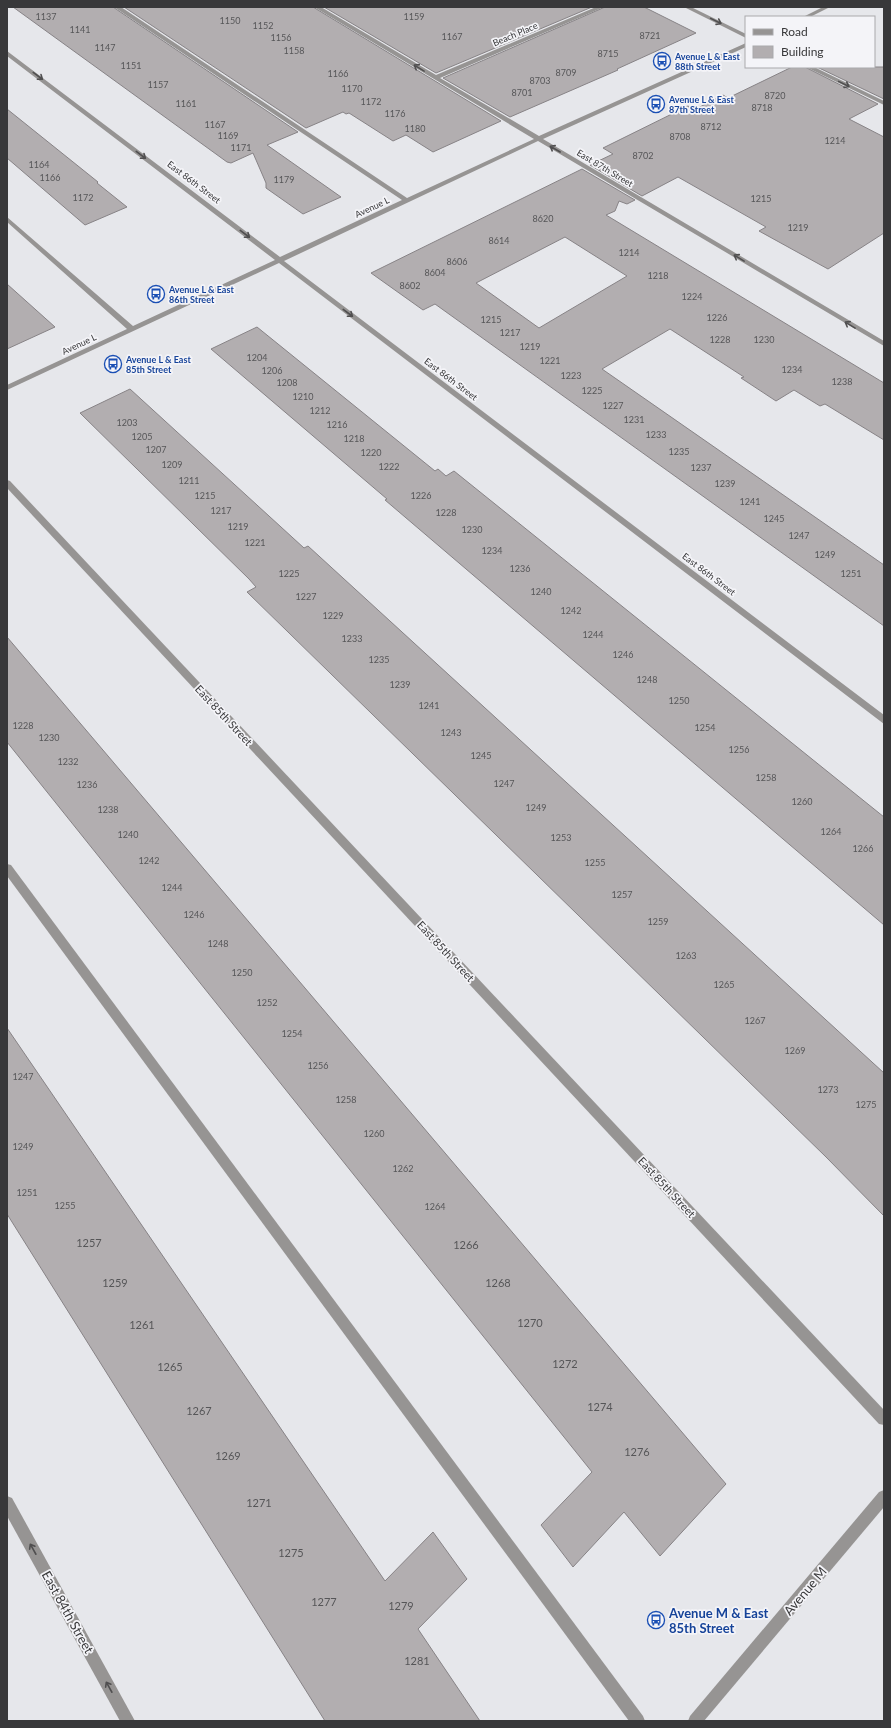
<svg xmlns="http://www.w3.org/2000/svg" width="891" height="1728" viewBox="0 0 891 1728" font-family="Lato,sans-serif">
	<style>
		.building { fill: #b2aeb0; stroke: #878386; fill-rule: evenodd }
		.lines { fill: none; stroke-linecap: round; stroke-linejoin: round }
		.minor { fill: #969493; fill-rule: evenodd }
		.oneway { stroke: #504f50 }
		.labels { text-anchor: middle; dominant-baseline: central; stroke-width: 3.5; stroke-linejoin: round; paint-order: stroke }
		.number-label { font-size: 9px; fill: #565658 }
		.far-street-label { font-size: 9px; fill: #38383a; stroke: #f4f4f8 }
		.far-transit-label { font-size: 9px; font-weight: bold; fill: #164399; stroke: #f4f4f8; text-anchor: start }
		.street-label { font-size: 11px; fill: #38383a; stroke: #f4f4f8 }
		.near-number-label { font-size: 11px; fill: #565658 }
		.near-street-label { font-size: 13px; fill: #38383a; stroke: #f4f4f8 }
		.near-transit-label { font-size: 13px; font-weight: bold; fill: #164399; stroke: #f4f4f8; text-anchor: start }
	</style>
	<rect width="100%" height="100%" fill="#e6e7eb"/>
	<!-- building -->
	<g class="building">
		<path d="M13 7H113L298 132 267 145 341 197 303 214 266 188V183L253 153 231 163 227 162Z"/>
		<path d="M124 7H313L501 121 433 152 406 135 393 141 349 113 346 114 343 112 306 128Z"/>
		<path d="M324 7H592L436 73Z"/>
		<path d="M605 7H644L696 33 617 69 618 70 510 117 443 78Z"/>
		<path d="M792 67H805L878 104 849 119 884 137V233L828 269 759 231 766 227 678 177 642 196 590 165 613 154 603 148 688 106 694 110 723 95 728 98Z"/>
		<path d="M817 67H884V99Z"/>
		<path d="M7 109 98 182 97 183 127 207 85 225 7 158Z"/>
		<path d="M582 169 635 200 627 204 619 201 615 211 606 215 884 383V440L825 404 820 406 794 390 776 401 741 378 744 377 670 329 602 369 884 565V626L435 304 423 310 371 273ZM565 237 627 276 539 328 476 283Z"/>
		<path d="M7 284 55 327 7 349Z"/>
		<path d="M257 327 435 471 438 469 446 476 454 471 884 817V925L385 500 387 499 211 349Z"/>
		<path d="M130 389 304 548 308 546 884 1073V1216L826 1157 247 592 256 587 249 579 80 413Z"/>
		<path d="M7 637 726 1484 660 1556 624 1512 573 1567 541 1525 592 1472 7 742Z"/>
		<path d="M7 1028 385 1581 433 1532 467 1579 418 1629 480 1721H325L7 1214Z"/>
	</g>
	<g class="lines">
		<!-- minor -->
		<g class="minor">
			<path d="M114 7H121L407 198 534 139 314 7H321L436 75 596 7H604L440 78 539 136 746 43V47L543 139 884 341V346L538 141 284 261 884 715V724L279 263 7 390V385L127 329 7 222V217L133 326 275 260 7 56V51L280 257 402 200Z"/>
			<path d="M684 7H691L746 34V38Z"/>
			<path d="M823 7H830L810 17H803Z"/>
			<path d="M806 67H814L884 101V105Z"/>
			<path d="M7 480 10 481 884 1410V1425L879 1424 7 488Z"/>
			<path d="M7 864 11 865 643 1716 645 1721H629L7 876Z"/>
			<path d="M884 1490V1507L704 1721H688L690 1716 879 1492Z"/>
			<path d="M7 1496 12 1498 135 1721H120L7 1516Z"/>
		</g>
	</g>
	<!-- one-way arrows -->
	<defs><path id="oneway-shaft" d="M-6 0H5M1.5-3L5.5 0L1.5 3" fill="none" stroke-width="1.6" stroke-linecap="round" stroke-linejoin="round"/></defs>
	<g class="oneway">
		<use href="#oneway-shaft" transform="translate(716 21) rotate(26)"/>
		<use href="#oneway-shaft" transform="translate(419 68) rotate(-149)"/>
		<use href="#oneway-shaft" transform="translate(38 76) rotate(37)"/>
		<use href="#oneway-shaft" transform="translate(844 84) rotate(26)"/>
		<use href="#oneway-shaft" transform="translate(555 149) rotate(-150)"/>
		<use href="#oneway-shaft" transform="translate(141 155) rotate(37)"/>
		<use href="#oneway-shaft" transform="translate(245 234) rotate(37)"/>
		<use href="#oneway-shaft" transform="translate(739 258) rotate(-149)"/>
		<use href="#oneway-shaft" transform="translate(348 313) rotate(37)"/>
		<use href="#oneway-shaft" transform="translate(850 325) rotate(-149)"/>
		<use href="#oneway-shaft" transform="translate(33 1549) rotate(-119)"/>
		<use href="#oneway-shaft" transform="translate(109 1687) rotate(-119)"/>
	</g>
	<!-- icons -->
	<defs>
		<g id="bus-ring" transform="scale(0.9)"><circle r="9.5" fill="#f4f4f8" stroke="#1a4fb4" stroke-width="1.5"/><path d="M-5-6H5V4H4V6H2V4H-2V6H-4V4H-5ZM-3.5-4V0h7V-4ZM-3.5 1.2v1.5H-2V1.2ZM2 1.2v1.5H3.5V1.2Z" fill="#1a4fb4"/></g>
	</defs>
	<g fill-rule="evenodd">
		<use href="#bus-ring" x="662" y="61"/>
		<use href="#bus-ring" x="656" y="104"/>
		<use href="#bus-ring" x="156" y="294"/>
		<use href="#bus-ring" x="113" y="364"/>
		<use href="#bus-ring" x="656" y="1620"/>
	</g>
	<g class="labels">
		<!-- number labels -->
		<g class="number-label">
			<text x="46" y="16">1137</text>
			<text x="414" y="16">1159</text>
			<text x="230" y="20">1150</text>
			<text x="263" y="25">1152</text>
			<text x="80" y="29">1141</text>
			<text x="650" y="35">8721</text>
			<text x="452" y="36">1167</text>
			<text x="281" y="37">1156</text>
			<text x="105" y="47">1147</text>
			<text x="294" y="50">1158</text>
			<text x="608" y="53">8715</text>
			<text x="131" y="65">1151</text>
			<text x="566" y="72">8709</text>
			<text x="338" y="73">1166</text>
			<text x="540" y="80">8703</text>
			<text x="158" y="84">1157</text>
			<text x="352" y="88">1170</text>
			<text x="522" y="92">8701</text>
			<text x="775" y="95">8720</text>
			<text x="371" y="101">1172</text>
			<text x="186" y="103">1161</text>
			<text x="762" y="107">8718</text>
			<text x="395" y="113">1176</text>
			<text x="215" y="124">1167</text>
			<text x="711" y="126">8712</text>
			<text x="415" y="128">1180</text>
			<text x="228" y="135">1169</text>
			<text x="680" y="136">8708</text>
			<text x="835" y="140">1214</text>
			<text x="241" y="147">1171</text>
			<text x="643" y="155">8702</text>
			<text x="39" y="164">1164</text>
			<text x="50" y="177">1166</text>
			<text x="284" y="179">1179</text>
			<text x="83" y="197">1172</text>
			<text x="761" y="198">1215</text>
			<text x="543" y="218">8620</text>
			<text x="798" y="227">1219</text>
			<text x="499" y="240">8614</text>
			<text x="629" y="252">1214</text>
			<text x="457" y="261">8606</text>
			<text x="435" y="272">8604</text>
			<text x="658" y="275">1218</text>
			<text x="410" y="285">8602</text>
			<text x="692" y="296">1224</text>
			<text x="717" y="317">1226</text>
			<text x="491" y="319">1215</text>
			<text x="510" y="332">1217</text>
			<text x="720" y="339">1228</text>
			<text x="764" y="339">1230</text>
			<text x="530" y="346">1219</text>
			<text x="257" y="357">1204</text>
			<text x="550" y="360">1221</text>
			<text x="792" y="369">1234</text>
			<text x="272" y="370">1206</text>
			<text x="571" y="375">1223</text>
			<text x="842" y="381">1238</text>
			<text x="287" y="382">1208</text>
			<text x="592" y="390">1225</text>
			<text x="303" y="396">1210</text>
			<text x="613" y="405">1227</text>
			<text x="320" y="410">1212</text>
			<text x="634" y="419">1231</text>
			<text x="127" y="422">1203</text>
			<text x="337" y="424">1216</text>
			<text x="656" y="434">1233</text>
			<text x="142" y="436">1205</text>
			<text x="354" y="438">1218</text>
			<text x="156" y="449">1207</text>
			<text x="679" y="451">1235</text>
			<text x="371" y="452">1220</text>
			<text x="172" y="464">1209</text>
			<text x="389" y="466">1222</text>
			<text x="701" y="467">1237</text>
			<text x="189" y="480">1211</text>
			<text x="725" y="483">1239</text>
			<text x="205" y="495">1215</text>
			<text x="421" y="495">1226</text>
			<text x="750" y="501">1241</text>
			<text x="221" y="510">1217</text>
			<text x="446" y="512">1228</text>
			<text x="774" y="518">1245</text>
			<text x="238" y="526">1219</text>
			<text x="472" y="529">1230</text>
			<text x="799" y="535">1247</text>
			<text x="255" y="542">1221</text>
			<text x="492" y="550">1234</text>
			<text x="825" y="554">1249</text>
			<text x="520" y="568">1236</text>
			<text x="289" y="573">1225</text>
			<text x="851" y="573">1251</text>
			<text x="541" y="591">1240</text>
			<text x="306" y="596">1227</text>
			<text x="571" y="610">1242</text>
			<text x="333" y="615">1229</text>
			<text x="593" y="634">1244</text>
			<text x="352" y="638">1233</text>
			<text x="623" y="654">1246</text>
			<text x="379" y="659">1235</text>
			<text x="647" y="679">1248</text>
			<text x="400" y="684">1239</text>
			<text x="679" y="700">1250</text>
			<text x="429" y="705">1241</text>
			<text x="23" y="725">1228</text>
			<text x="705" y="727">1254</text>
			<text x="451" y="732">1243</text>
			<text x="49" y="737">1230</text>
			<text x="739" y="749">1256</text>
			<text x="481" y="755">1245</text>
			<text x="68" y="761">1232</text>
			<text x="766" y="777">1258</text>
			<text x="504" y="783">1247</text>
			<text x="87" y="784">1236</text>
			<text x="802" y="801">1260</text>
			<text x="536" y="807">1249</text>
			<text x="108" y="809">1238</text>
			<text x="831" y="831">1264</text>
			<text x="128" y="834">1240</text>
			<text x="561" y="837">1253</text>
			<text x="863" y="848">1266</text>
			<text x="149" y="860">1242</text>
			<text x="595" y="862">1255</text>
			<text x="172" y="887">1244</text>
			<text x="622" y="894">1257</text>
			<text x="194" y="914">1246</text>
			<text x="658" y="921">1259</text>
			<text x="218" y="943">1248</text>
			<text x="686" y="955">1263</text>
			<text x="242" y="972">1250</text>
			<text x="724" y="984">1265</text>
			<text x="267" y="1002">1252</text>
			<text x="755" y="1020">1267</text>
			<text x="292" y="1033">1254</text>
			<text x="795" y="1050">1269</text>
			<text x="318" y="1065">1256</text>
			<text x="23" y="1076">1247</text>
			<text x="828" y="1089">1273</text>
			<text x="346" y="1099">1258</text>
			<text x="866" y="1104">1275</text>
			<text x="374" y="1133">1260</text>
			<text x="23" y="1146">1249</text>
			<text x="403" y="1168">1262</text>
			<text x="27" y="1192">1251</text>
			<text x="65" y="1205">1255</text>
			<text x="435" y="1206">1264</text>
		</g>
		<!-- far-street labels -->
		<g class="far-street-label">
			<text transform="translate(515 34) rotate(-23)">Beach Place</text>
			<text transform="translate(605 168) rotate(31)">East 87th Street</text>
			<text transform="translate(194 182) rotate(37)">East 86th Street</text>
			<text transform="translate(372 207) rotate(-25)">Avenue L</text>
			<text transform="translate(79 344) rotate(-25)">Avenue L</text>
			<text transform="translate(451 379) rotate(37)">East 86th Street</text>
			<text transform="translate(709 574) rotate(37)">East 86th Street</text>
		</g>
		<!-- far-transit labels -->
		<g class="far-transit-label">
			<text x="675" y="56">Avenue L &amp; East<tspan x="675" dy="10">88th Street</tspan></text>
			<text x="669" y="99">Avenue L &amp; East<tspan x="669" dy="10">87th Street</tspan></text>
			<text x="169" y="289">Avenue L &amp; East<tspan x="169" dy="10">86th Street</tspan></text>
			<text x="126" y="359">Avenue L &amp; East<tspan x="126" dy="10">85th Street</tspan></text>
		</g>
		<!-- street labels -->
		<g class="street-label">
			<text transform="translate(224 715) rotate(47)">East 85th Street</text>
			<text transform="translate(446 951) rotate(47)">East 85th Street</text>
			<text transform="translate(667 1187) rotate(47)">East 85th Street</text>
		</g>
		<!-- near-number labels -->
		<g class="near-number-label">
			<text x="89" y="1242">1257</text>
			<text x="466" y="1244">1266</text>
			<text x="115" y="1282">1259</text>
			<text x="498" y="1282">1268</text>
			<text x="530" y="1322">1270</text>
			<text x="142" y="1324">1261</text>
			<text x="565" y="1363">1272</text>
			<text x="170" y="1366">1265</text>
			<text x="600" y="1406">1274</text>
			<text x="199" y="1410">1267</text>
			<text x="637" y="1451">1276</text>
			<text x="228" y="1455">1269</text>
			<text x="259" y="1502">1271</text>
			<text x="291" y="1552">1275</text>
			<text x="324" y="1601">1277</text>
			<text x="401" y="1605">1279</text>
			<text x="417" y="1660">1281</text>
		</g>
		<!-- near-street labels -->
		<g class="near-street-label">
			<text transform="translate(805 1591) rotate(-50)">Avenue M</text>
			<text transform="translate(68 1612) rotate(61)">East 84th Street</text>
		</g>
		<!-- near-transit labels -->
		<g class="near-transit-label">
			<text x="669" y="1613">Avenue M &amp; East<tspan x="669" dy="15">85th Street</tspan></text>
		</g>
	</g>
	<!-- border -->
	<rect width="891" height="1728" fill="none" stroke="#38383a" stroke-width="16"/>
	<!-- legend -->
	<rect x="745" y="16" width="130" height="52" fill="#f4f4f8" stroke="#a9a9ac"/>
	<rect x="753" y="29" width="20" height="6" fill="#969493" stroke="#a9a9ac"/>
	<text x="781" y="36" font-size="12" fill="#38383a">Road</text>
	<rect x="753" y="46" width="20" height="12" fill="#b2aeb0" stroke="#a9a9ac"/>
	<text x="781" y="56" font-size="12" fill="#38383a">Building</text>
</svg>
